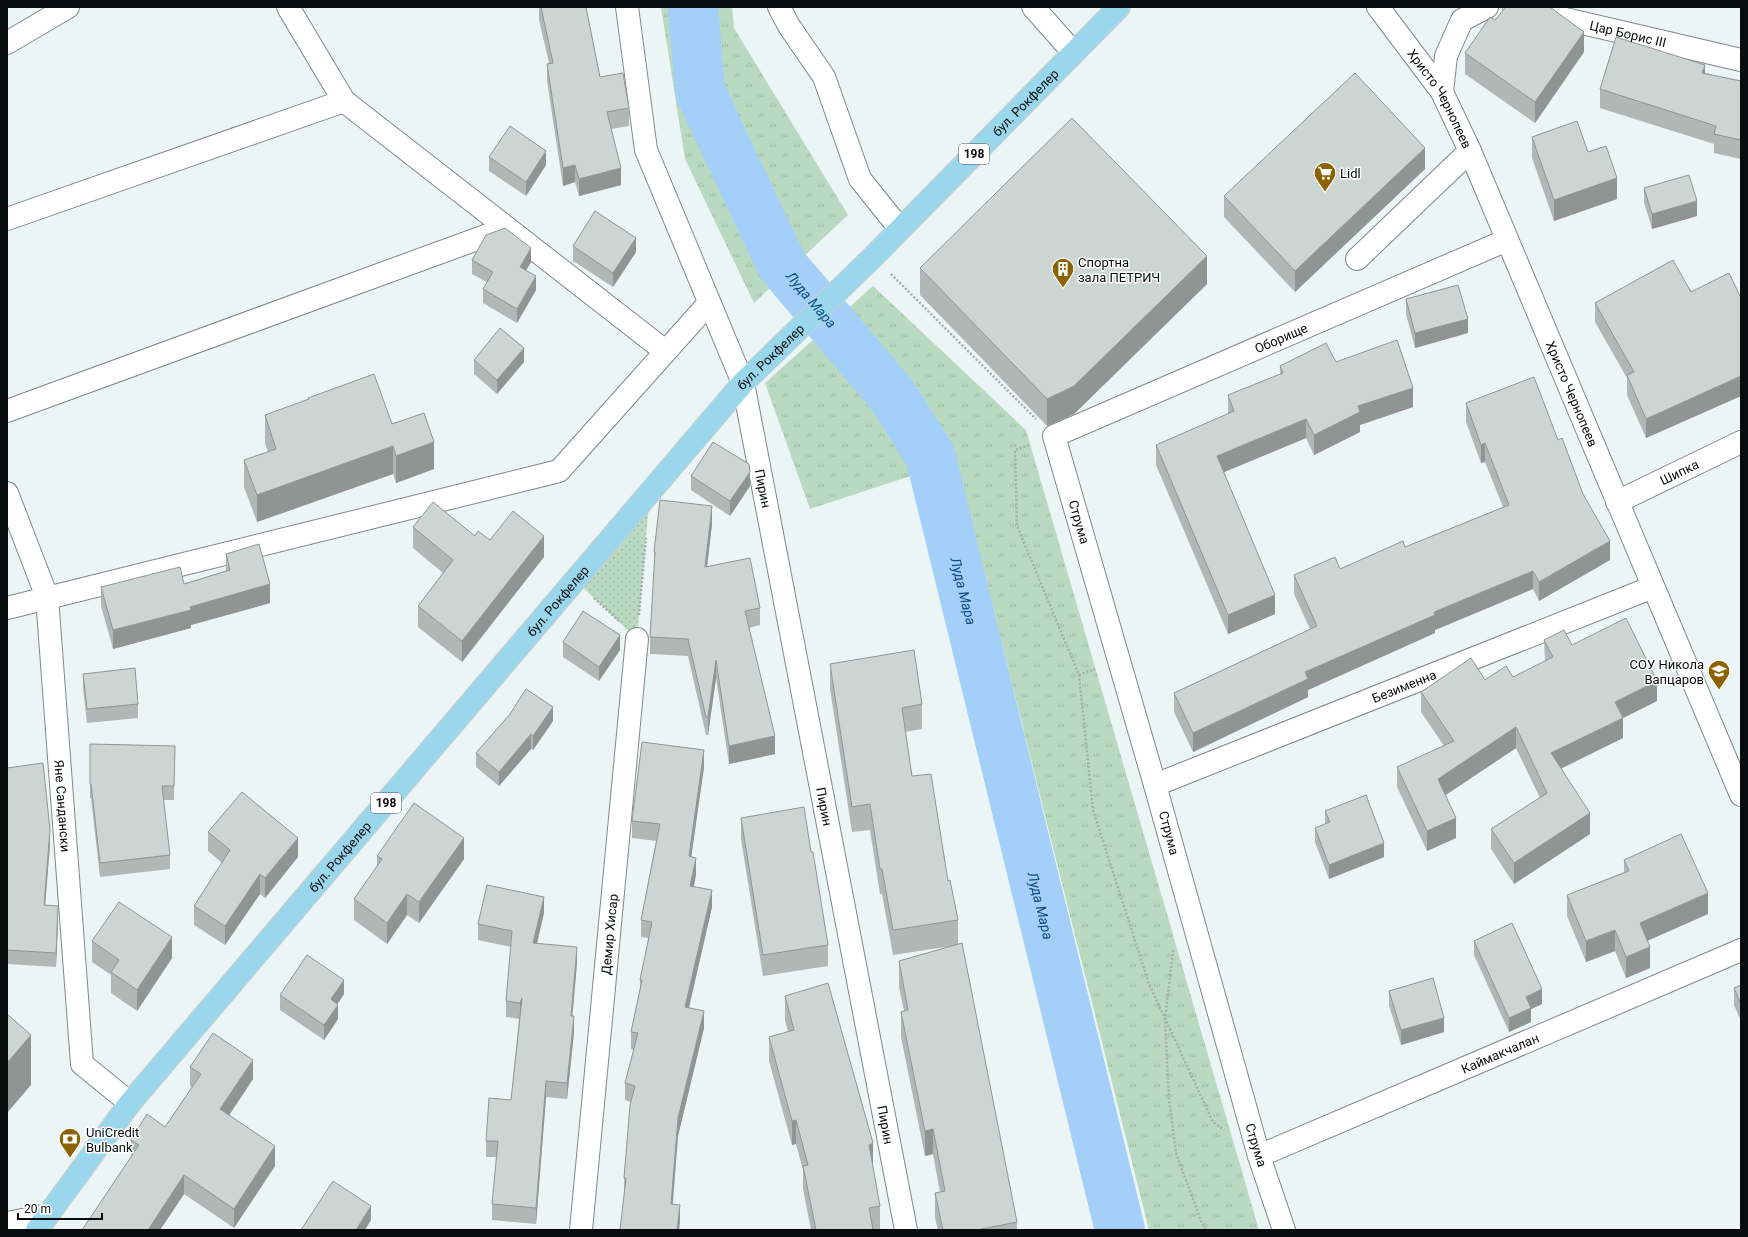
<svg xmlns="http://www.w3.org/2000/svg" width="1748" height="1237" viewBox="0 0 1748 1237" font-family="Roboto,sans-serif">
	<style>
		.grass { fill: url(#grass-dots) }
		.park { fill: url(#park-tufts) }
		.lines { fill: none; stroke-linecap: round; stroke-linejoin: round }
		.river { stroke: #a4cff9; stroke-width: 50 }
		.minor-casing { stroke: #808888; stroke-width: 24 }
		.major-casing { stroke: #cecece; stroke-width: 24 }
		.path { stroke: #a6adad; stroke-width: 2.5; stroke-dasharray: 2 2; stroke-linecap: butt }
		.minor { stroke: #fff; stroke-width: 22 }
		.major { stroke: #9bd7ec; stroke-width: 22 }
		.wall { fill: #b0b7b5 }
		.shaded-wall { fill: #909594 }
		.building { fill: #cdd5d3; stroke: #909594 }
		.labels { text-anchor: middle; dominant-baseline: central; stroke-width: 3; stroke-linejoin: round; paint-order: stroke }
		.shield { fill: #fff; stroke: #535555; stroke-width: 1 }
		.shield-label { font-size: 12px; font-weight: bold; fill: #090c0c }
		.street-label { font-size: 13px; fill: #090c0c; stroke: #fff }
		.poi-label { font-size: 13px; fill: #090c0c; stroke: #fff; text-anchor: start }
		.water-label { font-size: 14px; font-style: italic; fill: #0c4d80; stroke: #fff }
	</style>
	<defs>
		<pattern id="grass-dots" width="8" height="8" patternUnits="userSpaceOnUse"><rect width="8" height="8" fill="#b9dac0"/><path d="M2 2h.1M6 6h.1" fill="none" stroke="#9ebaa4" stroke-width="1.8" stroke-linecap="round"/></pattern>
		<pattern id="park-tufts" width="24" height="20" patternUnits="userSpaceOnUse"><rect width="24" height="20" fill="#b9dac0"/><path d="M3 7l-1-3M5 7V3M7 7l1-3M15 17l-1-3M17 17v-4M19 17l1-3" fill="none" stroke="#9ebaa4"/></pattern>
	</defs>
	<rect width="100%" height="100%" fill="#ecf5f5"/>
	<!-- grass -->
	<path class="grass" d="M650 492 637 639 575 580Z"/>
	<!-- park -->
	<g class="park">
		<path d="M661 7H732L734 28 848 215 754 303 685 159Z"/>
		<path d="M873 286 1026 430 1259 1230H1149L956 461 810 509 765 383Z"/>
	</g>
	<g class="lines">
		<!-- river -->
		<path class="river" id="s1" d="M693 7 700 91 782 265 892 395 930 455 1120 1230"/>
		<!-- minor casing -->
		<g class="minor-casing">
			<g id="minor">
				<path d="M288 7 344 101 665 351"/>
				<path id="s2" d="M627 7 646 150 743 383 906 1230"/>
				<path d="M779 7 789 26 824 77 860 179 900 229"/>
				<path d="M1033 7 1073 52"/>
				<path id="s3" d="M1378 7 1442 92 1470 151 1741 795"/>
				<path id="s4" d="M1514 7 1741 60"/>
				<path d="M7 43 68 7"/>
				<path d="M1442 92 1446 56 1462 20 1487 7"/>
				<path d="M7 219 344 101"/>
				<path d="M1357 259 1470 151"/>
				<path d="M7 411 507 228"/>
				<path id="s5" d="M7 493 47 597 82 1064 130 1103"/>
				<path id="s6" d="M1617 502 1741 442"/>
				<path d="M7 608 559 471 709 303"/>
				<path id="s7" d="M1155 785 1653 587"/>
				<path id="s8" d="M1259 1156 1741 950"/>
				<path d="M7 1223 48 1215"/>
				<path id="s9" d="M581 1230 637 639"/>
				<path id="s10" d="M1284 1230 1259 1156 1155 785 1054 436 1507 240"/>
			</g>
		</g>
		<!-- major casing -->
		<g class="major-casing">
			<g id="major">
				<path id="s11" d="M37 1230 130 1103 743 383 874 256 1119 7"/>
			</g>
		</g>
		<!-- path -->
		<g class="path">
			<path d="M891 274 1036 419"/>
			<path d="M1029 445 1015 450 1017 526 1079 675 1093 810 1149 984 1213 1122 1224 1130"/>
			<path d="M594 598 620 622"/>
			<path d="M639 615 646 538"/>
			<path d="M1079 675 1095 669"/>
			<path d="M1173 950 1165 1020 1169 1099 1176 1153 1201 1221 1206 1230"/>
		</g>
		<!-- minor -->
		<use href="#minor" class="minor"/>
		<!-- major -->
		<use href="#major" class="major"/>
	</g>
	<!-- wall -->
	<g class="wall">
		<path d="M539 7H586L600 77 629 108V126L611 129 621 185 579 196 575 182 563 186 547 81V64L549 63 539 20Z"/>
		<path d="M1495 20 1584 52 1535 123 1465 74V53Z"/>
		<path d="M1705 73 1741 81V159L1714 153V144L1600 108V89Z"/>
		<path d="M1532 137 1588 152 1617 199 1554 221 1532 158Z"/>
		<path d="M489 157 546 165 526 196 489 171Z"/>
		<path d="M1425 169 1295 292 1224 217V196Z"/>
		<path d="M1644 188 1697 216 1652 229 1644 202Z"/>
		<path d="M573 246 636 252 613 287 573 261Z"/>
		<path d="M472 260 531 262 526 270 536 290 517 323 483 303V289L487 282 472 274Z"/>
		<path d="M920 268 1207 284 1074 414 1047 426 920 295Z"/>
		<path d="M1691 292 1741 296V396L1646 438 1627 395V378L1595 322V303Z"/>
		<path d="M1406 299 1468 333 1415 348 1406 314Z"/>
		<path d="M474 360 524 362 497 394 474 374Z"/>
		<path d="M1336 362 1413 407 1360 425V432L1314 455 1306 438 1224 472 1275 614 1228 634 1156 465V445L1228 414V395L1280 374V366Z"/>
		<path d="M308 398 392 424 434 469 396 483 393 474 257 522 244 487V460L268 452 265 443V415L308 400Z"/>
		<path d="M1466 403 1558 440 1583 494 1610 560 1539 601 1533 589 1435 630V633L1308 690V697L1193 752 1174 712V693L1310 629 1294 594V575L1340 569 1405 547 1503 507 1485 462 1481 463 1466 422Z"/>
		<path d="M691 476 750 486 730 516 691 490Z"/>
		<path d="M712 524 707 566 760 608V625L749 628 775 754 729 764 716 678 708 735H706L688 656 650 654V637L654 569V552Z"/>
		<path d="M413 527 475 536 490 540 544 557 462 662 418 627V606L443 573 413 548Z"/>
		<path d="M226 554 270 603 191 625V628L113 649 101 606V587L184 584 226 571Z"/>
		<path d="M1544 640 1572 645 1657 701 1623 718V738L1561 769 1590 834 1514 884 1491 849V829L1540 798 1516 748 1446 795 1456 838 1427 851 1397 787V767L1444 746 1421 712V692L1485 680 1513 677 1545 661Z"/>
		<path d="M563 642 620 650 599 681 563 657Z"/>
		<path d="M830 664 922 704V729L905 732 912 776 948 881 958 920V944L1017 1222V1230H938L935 1218V1193L940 1192 933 1154 925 1156 901 1037V1012L904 1011 899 987V961L952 946 893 955 882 894H880L870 830 852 832 830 689Z"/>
		<path d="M83 674 138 704V718L87 723 83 688Z"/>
		<path d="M510 714 553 721 533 750 531 749 499 786 476 767V753Z"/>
		<path d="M90 744 175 746 174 800H163L170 855V869L100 877 91 798H90Z"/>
		<path d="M704 767 691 857 696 875 694 886 712 907 689 1008 704 1028 678 1136 673 1204 680 1222 624 1195V1178L631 1102 625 1100V1083L634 1050 631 1049V1032L640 989V980L649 938 641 937V920L656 841 632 838V821Z"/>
		<path d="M7 768 50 844 45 905 58 920 56 967 7 964Z"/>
		<path d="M1325 811 1384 857 1329 879 1315 842V828L1325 824Z"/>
		<path d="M741 818 811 852 828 945V966L763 976 741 839Z"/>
		<path d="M208 832 298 857 265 898 260 894 225 945 194 925V906L222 863 208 851Z"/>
		<path d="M377 856 464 859 419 923 407 915 387 944 354 920V899L377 867Z"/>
		<path d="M1624 860 1708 914 1647 941 1650 968 1626 978 1615 951 1586 962 1567 916V895L1624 872Z"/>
		<path d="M544 913 537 944 577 963 572 1016 574 1032 567 1099 546 1097 536 1224 492 1220V1204L497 1157H486V1141L511 1100 519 1019 506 1017V1001L511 947 478 940V924Z"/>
		<path d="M92 941 172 958 137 1011 111 993V975L92 962Z"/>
		<path d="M1474 941 1542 1004 1531 1009V1022L1509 1032 1474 955Z"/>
		<path d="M1741 985V1021L1734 1005V988Z"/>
		<path d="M1389 991 1444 1032 1401 1045 1389 1005Z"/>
		<path d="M344 994 337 1004 338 1019 324 1040 280 1010V995Z"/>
		<path d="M785 996 873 1167 880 1206V1230H811L803 1189V1170L796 1144 792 1145 769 1061V1037L788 1032 785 1020Z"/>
		<path d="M190 1067 253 1079 229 1115 275 1166 234 1228 184 1194 160 1230H82L131 1158V1140L165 1127 192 1087 190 1086Z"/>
	</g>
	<!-- shaded-wall -->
	<g class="shaded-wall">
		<path d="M1584 32V52L1535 123V102Z"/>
		<path d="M1705 65V84L1702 73Z"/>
		<path d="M1425 148V169L1295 292V271Z"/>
		<path d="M546 151V165L526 196V182Z"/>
		<path d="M575 165V182L563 186V168Z"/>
		<path d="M621 168V185L579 196V179Z"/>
		<path d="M1617 178V199L1554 221V200Z"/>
		<path d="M1697 201V216L1652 229V214Z"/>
		<path d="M636 238V252L613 287V273Z"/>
		<path d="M531 248V262L520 281V267Z"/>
		<path d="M1207 256V284L1074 414 1047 426V399Z"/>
		<path d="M536 276V290L517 323V309Z"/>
		<path d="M1468 319V333L1415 348V333Z"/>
		<path d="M524 348V362L497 394V380Z"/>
		<path d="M1741 376V396L1646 438V419Z"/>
		<path d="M1413 388V407L1360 425V432L1314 455V435L1358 406Z"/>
		<path d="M1306 419V438L1217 475V456Z"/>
		<path d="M434 442V469L396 483V456Z"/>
		<path d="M1485 443V462L1481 463V445Z"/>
		<path d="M393 446V474L257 522V495Z"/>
		<path d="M750 472V486L730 516V501Z"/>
		<path d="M712 506V524L705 584V567Z"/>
		<path d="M544 536V557L462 662V641Z"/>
		<path d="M1610 541V560L1539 601V582Z"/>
		<path d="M1533 571V589L1435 630V633L1308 690V697L1193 752V733L1305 672 1434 612Z"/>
		<path d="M270 584V603L191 625V628L113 649V630Z"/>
		<path d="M1275 595V614L1228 634V615Z"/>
		<path d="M620 635V650L599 681V667Z"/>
		<path d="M716 660V678L708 735V717Z"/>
		<path d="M1657 681V701L1623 718V738L1551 773V753L1615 702Z"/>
		<path d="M553 707V721L533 750V736Z"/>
		<path d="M1516 727V748L1438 800V779Z"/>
		<path d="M531 734V749L499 786V772Z"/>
		<path d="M775 736V754L729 764V746Z"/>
		<path d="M704 750V767L689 873V856Z"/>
		<path d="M1590 813V834L1514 884V863Z"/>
		<path d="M1456 818V838L1427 851V831Z"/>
		<path d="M50 830V844L44 919V905Z"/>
		<path d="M298 838V857L265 898V878Z"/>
		<path d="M464 838V859L419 923V902Z"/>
		<path d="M1384 843V857L1329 879V865Z"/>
		<path d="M696 858V875L690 903V886Z"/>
		<path d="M260 874V894L225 945V926Z"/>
		<path d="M712 890V907L685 1024V1007Z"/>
		<path d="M1708 893V914L1640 944V923Z"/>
		<path d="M407 894V915L387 944V923Z"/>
		<path d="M544 897V913L533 959V943Z"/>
		<path d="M58 906V920L56 967V953Z"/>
		<path d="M1615 930V951L1586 962V941Z"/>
		<path d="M172 937V958L137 1011V990Z"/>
		<path d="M577 947V963L571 1032V1016Z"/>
		<path d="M1650 947V968L1626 978V957Z"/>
		<path d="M344 980V994L331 1014V999Z"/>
		<path d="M1542 989V1004L1531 1009V1022L1509 1032V1018L1526 997Z"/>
		<path d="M522 998 520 1019V1003Z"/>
		<path d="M338 1005V1019L324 1040V1025Z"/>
		<path d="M704 1011V1028L678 1136 671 1221V1204L678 1118Z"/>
		<path d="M574 1016V1032L567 1099V1083Z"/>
		<path d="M1444 1018V1032L1401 1045V1030Z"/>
		<path d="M31 1035V1085L7 1113V1063Z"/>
		<path d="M253 1060V1079L220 1129V1109Z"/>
		<path d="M546 1081V1097L536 1224V1208Z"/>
		<path d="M796 1120V1144L792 1145V1121Z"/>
		<path d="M933 1129V1154L925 1156V1131Z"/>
		<path d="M873 1143V1167L869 1145Z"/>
		<path d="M275 1146V1166L234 1228V1209Z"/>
		<path d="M184 1175V1194L160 1230H148Z"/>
		<path d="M680 1205V1222L679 1230H677Z"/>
		<path d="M371 1206V1220L365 1230H356Z"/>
	</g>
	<!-- building -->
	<g class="building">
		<path d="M541 7H586L600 77 623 73 629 108 607 112 621 168 579 179 575 165 563 168 547 64 553 63Z"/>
		<path d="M1506 7H1550L1584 32 1535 102 1465 53 1490 17 1495 20Z"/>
		<path d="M1616 37 1705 65 1702 73 1741 81V140L1714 134 1716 126 1600 89Z"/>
		<path d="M1355 73 1425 148 1295 271 1224 196Z"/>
		<path d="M1072 118 1207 256 1074 386 1047 399 920 268Z"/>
		<path d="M1577 121 1588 152 1606 146 1617 178 1554 200 1532 137Z"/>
		<path d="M510 126 546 151 526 182 489 157Z"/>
		<path d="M1689 175 1697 201 1652 214 1644 188Z"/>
		<path d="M595 211 636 238 613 273 573 246Z"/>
		<path d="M505 228 531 248 520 267 536 276 517 309 483 289 493 272 472 260 486 235Z"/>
		<path d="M1673 260 1691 292 1729 273 1740 296H1741V376L1646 419 1627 375 1634 372 1595 303Z"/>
		<path d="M1458 285 1468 319 1415 333 1406 299Z"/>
		<path d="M500 328 524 348 497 380 474 360Z"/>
		<path d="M1397 340 1413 388 1358 406 1360 412 1314 435 1306 419 1217 456 1275 595 1228 615 1156 445 1234 411 1228 395 1283 373 1280 366 1326 343 1336 362Z"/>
		<path d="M374 374 392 424 424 413 434 442 396 456 393 446 257 495 244 460 276 449 265 415 309 399 308 398Z"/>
		<path d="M1534 377 1558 440 1562 438 1583 494 1610 541 1539 582 1533 571 1434 612 1435 615 1305 672 1308 679 1193 733 1174 693 1317 626 1294 575 1335 557 1340 569 1403 541 1405 547 1509 505 1485 443 1481 445 1466 403Z"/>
		<path d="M713 442 749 464 750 472 730 501 691 476Z"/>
		<path d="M660 500 712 506 705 567 750 558 760 608 745 611 775 736 729 746 716 660 708 717H706L688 639 650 637 655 552H654Z"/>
		<path d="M433 502 475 536 478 531 490 540 513 511 544 536 462 641 418 606 453 560 413 527Z"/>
		<path d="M259 544 270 584 190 607 191 610 113 630 101 587 180 567 184 584 230 570 226 554Z"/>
		<path d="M583 611 620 635 599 667 563 642Z"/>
		<path d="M1626 618 1657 681 1615 702 1623 718 1551 753 1590 813 1514 863 1491 829 1547 793 1516 727 1438 779 1456 818 1427 831 1397 767 1454 741 1421 692 1471 658 1485 680 1506 666 1513 677 1553 657 1544 640 1564 630 1572 645Z"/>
		<path d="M914 650 922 704 902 708 912 776 931 774 948 881 950 880 958 920 893 930 882 869H880L870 804 852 807 830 664Z"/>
		<path d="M135 668 138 704 87 709 83 674Z"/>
		<path d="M526 689 553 707 533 736 531 734 499 772 476 753 510 714Z"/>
		<path d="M642 742 704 750 689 856 696 858 690 886 712 890 685 1007 704 1011 678 1118 671 1204 680 1205 677 1230H620L626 1178H624L630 1105 635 1086 625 1083 638 1033 631 1032 642 980H640L652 922 641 920 660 824 632 821Z"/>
		<path d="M90 744 175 746 174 786H162L170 855 100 863 91 784H90Z"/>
		<path d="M43 763 50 830 44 905 58 906 56 953 7 950V768Z"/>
		<path d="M242 792 298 838 265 878 260 874 225 926 194 906 230 850 208 832Z"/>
		<path d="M1366 795 1384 843 1329 865 1315 828 1330 822 1325 811Z"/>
		<path d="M414 803 464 838 419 902 407 894 387 923 354 899 382 859 377 856Z"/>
		<path d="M804 807 811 852H813L828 945 763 955 741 818Z"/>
		<path d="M1681 834 1708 893 1640 923 1650 947 1626 957 1615 930 1586 941 1567 895 1629 871 1624 860Z"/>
		<path d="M487 885 544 897 533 943 577 947 571 1016H574L567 1083 546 1081 536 1208 492 1204 498 1141H486L489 1098 511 1100 522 998 520 1003 506 1001 512 931 478 924Z"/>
		<path d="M119 902 172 937 137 990 111 972 119 960 92 941Z"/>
		<path d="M1512 923 1542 989 1526 997 1531 1008 1509 1018 1474 941Z"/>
		<path d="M962 943 1017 1222 976 1230H943L935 1193 945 1191 933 1129 925 1131 901 1012 908 1010 899 961Z"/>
		<path d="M307 955 344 980 331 999 338 1005 324 1025 280 995Z"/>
		<path d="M1433 978 1444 1018 1401 1030 1389 991Z"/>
		<path d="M828 983 873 1143 869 1145 880 1206 869 1208 873 1229 870 1230H816L803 1166 808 1165 796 1120 792 1121 769 1037 794 1030 785 996Z"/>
		<path d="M1741 985V1004L1734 988Z"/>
		<path d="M7 1014 31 1035 7 1063Z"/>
		<path d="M213 1033 253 1060 220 1109 275 1146 234 1209 184 1175 148 1230H82L139 1145 131 1140 147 1114 165 1127 201 1074 190 1067Z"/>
		<path d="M333 1181 371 1206 356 1230H301Z"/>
	</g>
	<!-- icons -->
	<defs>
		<g id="supermarket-pin" transform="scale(1.15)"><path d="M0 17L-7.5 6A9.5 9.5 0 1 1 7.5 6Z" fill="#8b6202" stroke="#fff"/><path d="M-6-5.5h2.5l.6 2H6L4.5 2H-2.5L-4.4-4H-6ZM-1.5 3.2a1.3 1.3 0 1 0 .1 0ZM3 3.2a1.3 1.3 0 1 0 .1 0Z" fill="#fff"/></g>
		<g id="building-pin" transform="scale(1.15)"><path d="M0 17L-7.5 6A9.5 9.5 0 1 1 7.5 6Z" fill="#8b6202" stroke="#fff"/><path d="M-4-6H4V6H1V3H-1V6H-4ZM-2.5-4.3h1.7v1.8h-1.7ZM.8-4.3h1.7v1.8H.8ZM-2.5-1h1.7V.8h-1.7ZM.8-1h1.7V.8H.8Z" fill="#fff"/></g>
		<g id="school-pin" transform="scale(1.15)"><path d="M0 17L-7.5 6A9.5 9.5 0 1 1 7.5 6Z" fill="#8b6202" stroke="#fff"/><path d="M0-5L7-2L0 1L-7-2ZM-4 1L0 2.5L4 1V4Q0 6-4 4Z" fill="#fff"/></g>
		<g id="bank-pin" transform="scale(1.15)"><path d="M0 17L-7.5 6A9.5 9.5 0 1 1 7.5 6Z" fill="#8b6202" stroke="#fff"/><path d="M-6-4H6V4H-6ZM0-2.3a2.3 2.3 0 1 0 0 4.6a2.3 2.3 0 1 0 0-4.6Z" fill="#fff"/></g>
	</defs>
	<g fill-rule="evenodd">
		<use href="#supermarket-pin" x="1325" y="173"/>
		<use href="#building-pin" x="1063" y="269"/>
		<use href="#school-pin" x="1719" y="671"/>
		<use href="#bank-pin" x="70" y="1139"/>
	</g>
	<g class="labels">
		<!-- shield labels -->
		<g class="shield">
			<rect x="959" y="144" width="30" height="20" rx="3"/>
			<rect x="371" y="793" width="30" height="20" rx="3"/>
		</g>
		<g class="shield-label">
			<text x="974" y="154">198</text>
			<text x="386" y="803">198</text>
		</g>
		<!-- street labels -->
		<g class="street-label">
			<text stroke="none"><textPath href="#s4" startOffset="117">Цар Борис III</textPath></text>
			<text stroke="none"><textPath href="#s3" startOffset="111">Христо Чернопеев</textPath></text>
			<text stroke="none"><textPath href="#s11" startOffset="1501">бул. Рокфелер</textPath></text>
			<text stroke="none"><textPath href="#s10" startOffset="1074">Оборище</textPath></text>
			<text stroke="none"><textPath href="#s11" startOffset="1141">бул. Рокфелер</textPath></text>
			<text stroke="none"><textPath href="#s3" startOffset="435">Христо Чернопеев</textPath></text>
			<text stroke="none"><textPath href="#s6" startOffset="69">Шипка</textPath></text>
			<text stroke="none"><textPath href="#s2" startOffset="504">Пирин</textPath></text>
			<text transform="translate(1079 522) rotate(74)">Струма</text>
			<text stroke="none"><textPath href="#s11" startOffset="817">бул. Рокфелер</textPath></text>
			<text stroke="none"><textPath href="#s7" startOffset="268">Безименна</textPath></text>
			<text stroke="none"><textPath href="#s5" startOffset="321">Яне Сандански</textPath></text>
			<text stroke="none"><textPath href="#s2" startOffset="828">Пирин</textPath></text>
			<text transform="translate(1169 833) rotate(75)">Струма</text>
			<text stroke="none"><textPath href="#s11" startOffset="481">бул. Рокфелер</textPath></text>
			<text stroke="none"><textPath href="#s9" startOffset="297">Демир Хисар</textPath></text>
			<text stroke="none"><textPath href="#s8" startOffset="262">Каймакчалан</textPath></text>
			<text stroke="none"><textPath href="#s2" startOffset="1152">Пирин</textPath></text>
			<text transform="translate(1256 1145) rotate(73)">Струма</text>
		</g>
		<!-- poi labels -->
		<g class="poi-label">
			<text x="1340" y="173">Lidl</text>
			<text x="1078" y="262">Спортна<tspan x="1078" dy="15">зала ПЕТРИЧ</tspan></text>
			<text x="1704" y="664" text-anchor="end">СОУ Никола<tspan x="1704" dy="15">Вапцаров</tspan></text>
			<text x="86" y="1132">UniCredit<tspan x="86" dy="15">Bulbank</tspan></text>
		</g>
		<!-- water labels -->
		<g class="water-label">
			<text stroke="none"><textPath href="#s1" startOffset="322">Луда Мара</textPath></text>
			<text stroke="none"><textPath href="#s1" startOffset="658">Луда Мара</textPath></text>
			<text stroke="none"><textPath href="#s1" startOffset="982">Луда Мара</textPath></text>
		</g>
	</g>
	<!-- border -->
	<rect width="1748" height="1237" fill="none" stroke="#090c0c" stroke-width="16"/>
	<!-- scale -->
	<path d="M18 1213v6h84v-6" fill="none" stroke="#090c0c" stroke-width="2"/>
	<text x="24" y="1213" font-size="12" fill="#090c0c" stroke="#ffffff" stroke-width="3" paint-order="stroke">20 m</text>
</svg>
